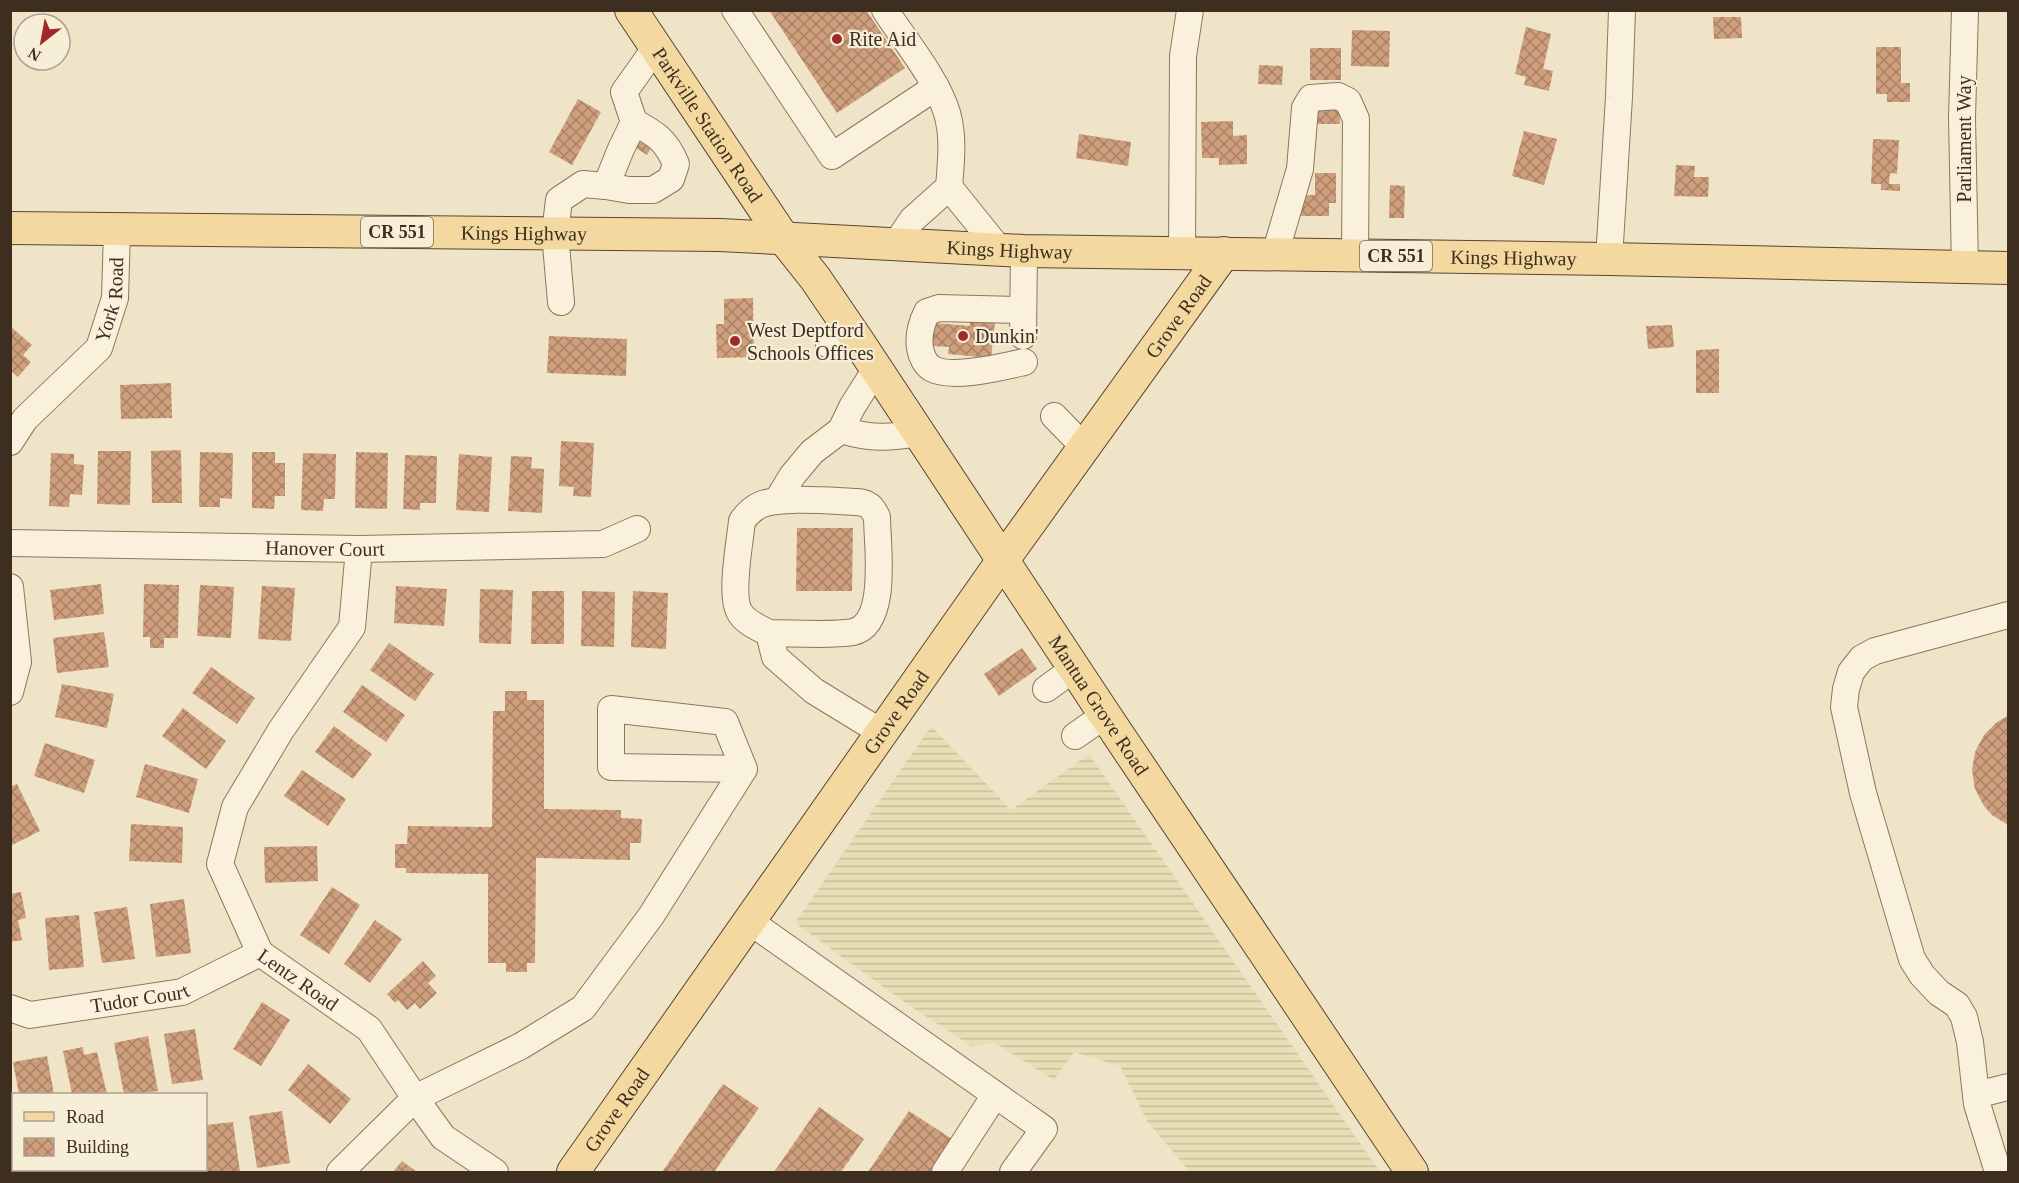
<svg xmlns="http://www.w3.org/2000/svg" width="2019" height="1183" viewBox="0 0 2019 1183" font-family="Georgia,serif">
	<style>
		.farmland { fill: url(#farmland-rules) }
		.building { fill: url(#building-cross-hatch) }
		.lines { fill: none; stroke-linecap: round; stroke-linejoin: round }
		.minor-casing { stroke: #8d765c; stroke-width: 28 }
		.major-casing { stroke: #5b4430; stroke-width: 34 }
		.minor { stroke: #faf1dc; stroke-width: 26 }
		.major { stroke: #f3d9a0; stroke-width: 32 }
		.poi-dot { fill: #9e2a2b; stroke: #f7eed8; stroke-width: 2 }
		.labels { text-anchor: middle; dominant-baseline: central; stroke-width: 4.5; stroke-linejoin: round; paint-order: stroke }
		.shield { fill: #f7eed8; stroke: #756857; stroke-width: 1.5 }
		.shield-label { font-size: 18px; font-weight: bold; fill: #3d2e20 }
		.poi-label { font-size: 20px; fill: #3d2e20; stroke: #f7eed8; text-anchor: start }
		.street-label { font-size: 20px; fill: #3d2e20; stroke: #f7eed8 }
	</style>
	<defs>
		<pattern id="farmland-rules" width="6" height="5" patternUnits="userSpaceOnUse" patternTransform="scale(1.5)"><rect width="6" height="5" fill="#e6deb5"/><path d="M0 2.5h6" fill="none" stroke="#c6bf9b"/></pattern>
		<pattern id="building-cross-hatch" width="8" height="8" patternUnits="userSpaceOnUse" patternTransform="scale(1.5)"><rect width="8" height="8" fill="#cf9f7d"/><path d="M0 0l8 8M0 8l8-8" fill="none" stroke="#a98266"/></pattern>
	</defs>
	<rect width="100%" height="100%" fill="#f0e4c8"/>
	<!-- farmland -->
	<path class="farmland" d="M931 726 1011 810 1089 754 1380 1172H1190L1147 1121 1120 1066 1074 1052 1054 1080 995 1043 971 1046 900 999 795 923Z"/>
	<!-- building -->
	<g class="building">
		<path d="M769 10H866L905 68 837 113Z"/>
		<path d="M1713 17H1741L1742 38 1714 39Z"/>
		<path d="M1526 27 1551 34 1543 69 1553 71 1549 91 1524 85 1526 77 1515 74Z"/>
		<path d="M1352 30 1390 31 1389 67 1351 66Z"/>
		<path d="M1876 47H1901V83H1910V102H1887V94H1876Z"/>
		<rect x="1310" y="48" width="31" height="32"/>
		<path d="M1259 65 1283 66 1282 85 1258 84Z"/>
		<path d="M578 99 601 112 572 165 549 152Z"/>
		<path d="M1317 106H1339L1340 124H1317Z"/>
		<path d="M1233 121V136L1247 135V164L1219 165V158H1202L1201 122Z"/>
		<path d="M642 129 657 138 647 155 633 146Z"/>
		<path d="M1524 131 1557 139 1544 185 1512 176Z"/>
		<path d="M1079 134 1131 142 1128 166 1076 158Z"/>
		<path d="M1873 139 1899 140 1897 174 1890 173 1889 184H1900V191L1881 190V184H1871Z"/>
		<path d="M1676 165 1695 166 1694 177H1709L1708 197 1674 196Z"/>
		<path d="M1315 173H1336V203H1329V216H1301V195H1315Z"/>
		<path d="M1390 185 1405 186 1404 218H1389Z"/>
		<path d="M753 298 754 357 717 358 716 324H724V299Z"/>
		<path d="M970 320 995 322 991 358 948 354 949 347 932 346 934 323 970 326Z"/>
		<path d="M1672 325 1674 347 1648 349 1646 326Z"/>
		<path d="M10 326 32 345 23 355 31 362 18 377 10 370Z"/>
		<path d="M549 336 627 339 626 376 547 373Z"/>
		<path d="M1719 349V393H1696V350Z"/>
		<path d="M171 383 172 418 121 419 120 385Z"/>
		<path d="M561 441 594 443 591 497 573 496 574 487 559 486Z"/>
		<path d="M181 450 182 503H152L151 451Z"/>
		<path d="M98 451H131L130 505 97 504Z"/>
		<path d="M200 452 233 453 232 499 220 498V507H199Z"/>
		<path d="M252 452H275V463H285V496H275L274 509 252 508Z"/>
		<path d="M356 452 388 453 387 509 355 508Z"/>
		<path d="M51 453 74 454V464L84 465 82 495 70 494 69 507 49 506Z"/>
		<path d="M303 453 336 454 335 499H324L323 511 301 510Z"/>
		<path d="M459 454 492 457 489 512 456 510Z"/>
		<path d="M405 455 437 456 436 503H420V510L403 509Z"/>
		<path d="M511 456 532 457 531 468 544 469 542 513 508 511Z"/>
		<path d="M797 528H853L852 591H796Z"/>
		<path d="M101 584 104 614 54 620 50 590Z"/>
		<path d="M144 584 179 585 178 638H164V648H150V637H143Z"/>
		<path d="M200 585 234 587 231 638 197 636Z"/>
		<path d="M262 586 295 588 291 641 258 639Z"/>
		<path d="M396 586 447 589 444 626 394 623Z"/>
		<path d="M480 589 513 590 511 644 479 643Z"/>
		<path d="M532 591H564V644H531Z"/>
		<path d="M582 591 615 592 614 647 581 646Z"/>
		<path d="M633 591 668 593 666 649 631 647Z"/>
		<path d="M104 632 109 667 57 673 53 638Z"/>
		<path d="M389 643 434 674 415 701 370 670Z"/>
		<path d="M1022 648 1037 669 999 696 984 674Z"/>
		<path d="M211 667 255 698 237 724 192 693Z"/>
		<path d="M62 684 114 694 107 728 55 717Z"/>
		<path d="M362 685 405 715 386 742 343 712Z"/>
		<path d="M505 691H527V700H544V809L621 810V818L642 819 641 843H630V860L536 858 535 963H527V972H506V963H488V874L406 873V868H395V844H407L408 826 492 827 493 711H505Z"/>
		<path d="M183 708 226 741 206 769 162 736Z"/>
		<path d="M2008 716V825L1992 815 1984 806 1975 789 1972 770 1975 752 1984 735 1997 722Z"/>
		<path d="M334 726 372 754 353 779 315 752Z"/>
		<path d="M45 743 95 760 84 793 34 776Z"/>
		<path d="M145 764 198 779 189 813 136 797Z"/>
		<path d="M302 770 346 799 328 826 284 796Z"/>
		<path d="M17 784 40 831 12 845 10 787Z"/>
		<path d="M131 824 183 827 182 863 129 861Z"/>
		<path d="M317 846 318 881 265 883 264 847Z"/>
		<path d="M332 887 360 905 329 954 300 935Z"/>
		<path d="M21 892 26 918 18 920 22 940 10 942V894Z"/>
		<path d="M184 899 191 953 156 957 150 904Z"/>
		<path d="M127 907 135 959 102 963 94 912Z"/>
		<path d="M79 915 84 967 49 970 45 918Z"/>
		<path d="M375 920 402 939 370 983 344 964Z"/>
		<path d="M423 961 436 976 428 983 437 993 420 1009 415 1003 407 1010 398 1000 395 1003 387 994Z"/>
		<path d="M262 1002 290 1020 261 1066 233 1049Z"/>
		<path d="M195 1029 203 1080 172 1084 164 1034Z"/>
		<path d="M148 1036 158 1091 136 1094H124L114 1043Z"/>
		<path d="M83 1047 84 1055 97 1052 107 1094H72L63 1051Z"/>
		<path d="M47 1056 54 1094H19L13 1062Z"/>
		<path d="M308 1064 351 1099 330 1124 288 1090Z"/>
		<path d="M723 1084 759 1108 714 1172H662Z"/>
		<path d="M819 1107 864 1139 841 1172H774Z"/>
		<path d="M282 1111 290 1163 257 1168 249 1116Z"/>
		<path d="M909 1111 952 1139 930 1172H868Z"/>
		<path d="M233 1122 240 1172H208L206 1159V1125Z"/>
		<path d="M402 1161 417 1172H393Z"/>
		<path d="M31 1170H66L67 1172H31Z"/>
		<path d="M90 1170H124L125 1172H90Z"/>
		<path d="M154 1170H189L190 1172H154Z"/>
	</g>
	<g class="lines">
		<!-- minor casing -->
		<g class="minor-casing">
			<g id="minor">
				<path d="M735 10 832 156 936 87"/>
				<path d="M885 10C905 41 937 79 947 113 954 137 951 162 949 187L912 220 896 244"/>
				<path d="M606 186 629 190H653L671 179 676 164C666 140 656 134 634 122"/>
				<path d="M949 187 999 249"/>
				<path d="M1182 253 1183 56 1190 10"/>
				<path d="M1275 254 1300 169 1305 108 1311 98 1338 96 1348 101 1356 119 1355 255"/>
				<path d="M1609 259 1619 97 1622 10"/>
				<path d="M1965 267 1962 118 1965 10"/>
				<path d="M561 302 555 233 559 200 583 184 606 186 621 149 634 122 624 92 656 47"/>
				<path d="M1023 310 939 308 927 312C921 324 918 335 920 348 921 355 925 364 931 368 950 380 1002 367 1024 362"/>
				<path d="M1023 336 1024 251"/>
				<path d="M829 345 858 341"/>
				<path d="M876 369 852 407 841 430C871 439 889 438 919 433"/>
				<path d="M1054 416 1085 448"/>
				<path id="s1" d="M10 442 25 419 99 348 115 298 117 230"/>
				<path d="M777 501 792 476 812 452 841 430"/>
				<path id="s2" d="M10 543 359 549 603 544 637 529"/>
				<path id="s3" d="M359 549 352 627 281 730 235 807 220 864 260 953 369 1029 415 1098 443 1137 495 1172"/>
				<path d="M10 587 18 662 10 692"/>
				<path d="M769 633C759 628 744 622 739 611 730 594 740 541 742 521 747 514 752 509 760 505 781 496 832 501 857 502 869 503 872 507 877 517 877 544 889 624 853 632 831 636 793 633 769 633L775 657 814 691 881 732"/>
				<path d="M1046 689 1075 668"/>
				<path d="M1075 736 1105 715"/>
				<path d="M749 921 1044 1129 1013 1172"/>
				<path id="s4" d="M10 1008 30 1015 182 992 260 953"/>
				<path d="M1976 1095 2008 1087"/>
				<path d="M340 1172 415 1098 521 1046 583 1008 651 916 744 769 725 722 611 709V767L744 769"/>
				<path d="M945 1172 995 1095"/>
				<path d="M1998 1172 1977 1104 1970 1042 1964 1017 1957 1005 1939 993 1922 975 1912 959 1863 793 1844 707 1846 689 1851 672 1862 658 1875 651 2008 615"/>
			</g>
		</g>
		<!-- major casing -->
		<g class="major-casing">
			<g id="major">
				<path id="s5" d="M631 10 784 239 815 278 858 341 1105 715 1412 1172"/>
				<path id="s6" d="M10 228 720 235 1024 251 1609 259 2008 268"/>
				<path id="s7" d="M573 1172 1003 560 1224 253"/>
			</g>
		</g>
		<!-- minor -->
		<use href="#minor" class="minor"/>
		<!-- major -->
		<use href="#major" class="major"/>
	</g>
	<!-- markers -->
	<g class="poi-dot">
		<circle cx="837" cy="39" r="6"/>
		<circle cx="963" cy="336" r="6"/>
		<circle cx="735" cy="341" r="6"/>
	</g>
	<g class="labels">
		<!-- shield labels -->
		<g class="shield">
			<rect x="361" y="217" width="72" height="30" rx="4.5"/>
			<rect x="1360" y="241" width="72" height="30" rx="4.5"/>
		</g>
		<g class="shield-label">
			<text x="397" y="232">CR 551</text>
			<text x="1396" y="256">CR 551</text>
		</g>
		<!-- poi labels -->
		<g class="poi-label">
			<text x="849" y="39">Rite Aid</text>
			<text x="747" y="330">West Deptford<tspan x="747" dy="23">Schools Offices</tspan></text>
			<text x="975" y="336">Dunkin'</text>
		</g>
		<!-- street labels -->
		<g class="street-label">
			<text stroke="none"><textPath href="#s5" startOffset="138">Parkville Station Road</textPath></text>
			<text transform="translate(1964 139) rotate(-90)">Parliament Way</text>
			<text stroke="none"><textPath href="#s6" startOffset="514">Kings Highway</textPath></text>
			<text stroke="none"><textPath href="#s6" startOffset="1000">Kings Highway</textPath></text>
			<text stroke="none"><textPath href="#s6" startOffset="1504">Kings Highway</textPath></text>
			<text stroke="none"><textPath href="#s1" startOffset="180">York Road</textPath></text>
			<text stroke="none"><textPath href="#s7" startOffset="1048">Grove Road</textPath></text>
			<text stroke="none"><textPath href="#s2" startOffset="315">Hanover Court</textPath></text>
			<text stroke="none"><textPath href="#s5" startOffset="838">Mantua Grove Road</textPath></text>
			<text stroke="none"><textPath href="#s7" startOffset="562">Grove Road</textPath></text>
			<text stroke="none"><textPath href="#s3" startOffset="496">Lentz Road</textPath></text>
			<text stroke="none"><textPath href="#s4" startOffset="132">Tudor Court</textPath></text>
			<text stroke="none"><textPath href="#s7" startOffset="76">Grove Road</textPath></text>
		</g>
	</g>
	<!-- border -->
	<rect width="2019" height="1183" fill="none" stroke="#3d2e20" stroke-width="24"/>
	<!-- legend -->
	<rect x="12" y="1093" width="195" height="78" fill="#f7eed8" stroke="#ada18e" stroke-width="1.5"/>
	<rect x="24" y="1112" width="30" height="9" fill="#f3d9a0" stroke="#ada18e" stroke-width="1.5"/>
	<text x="66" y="1123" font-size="18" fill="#3d2e20">Road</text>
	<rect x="24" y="1138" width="30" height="18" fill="url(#building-cross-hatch)" stroke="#ada18e" stroke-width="1.5"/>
	<text x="66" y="1153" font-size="18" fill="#3d2e20">Building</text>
	<!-- north arrow -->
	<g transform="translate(42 42) rotate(211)"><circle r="28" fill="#f7eed8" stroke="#ada18e" stroke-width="1.5"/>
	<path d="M0-4.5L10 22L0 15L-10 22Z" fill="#9e2a2b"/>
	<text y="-9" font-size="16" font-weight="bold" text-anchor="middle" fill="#3d2e20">N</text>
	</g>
</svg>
